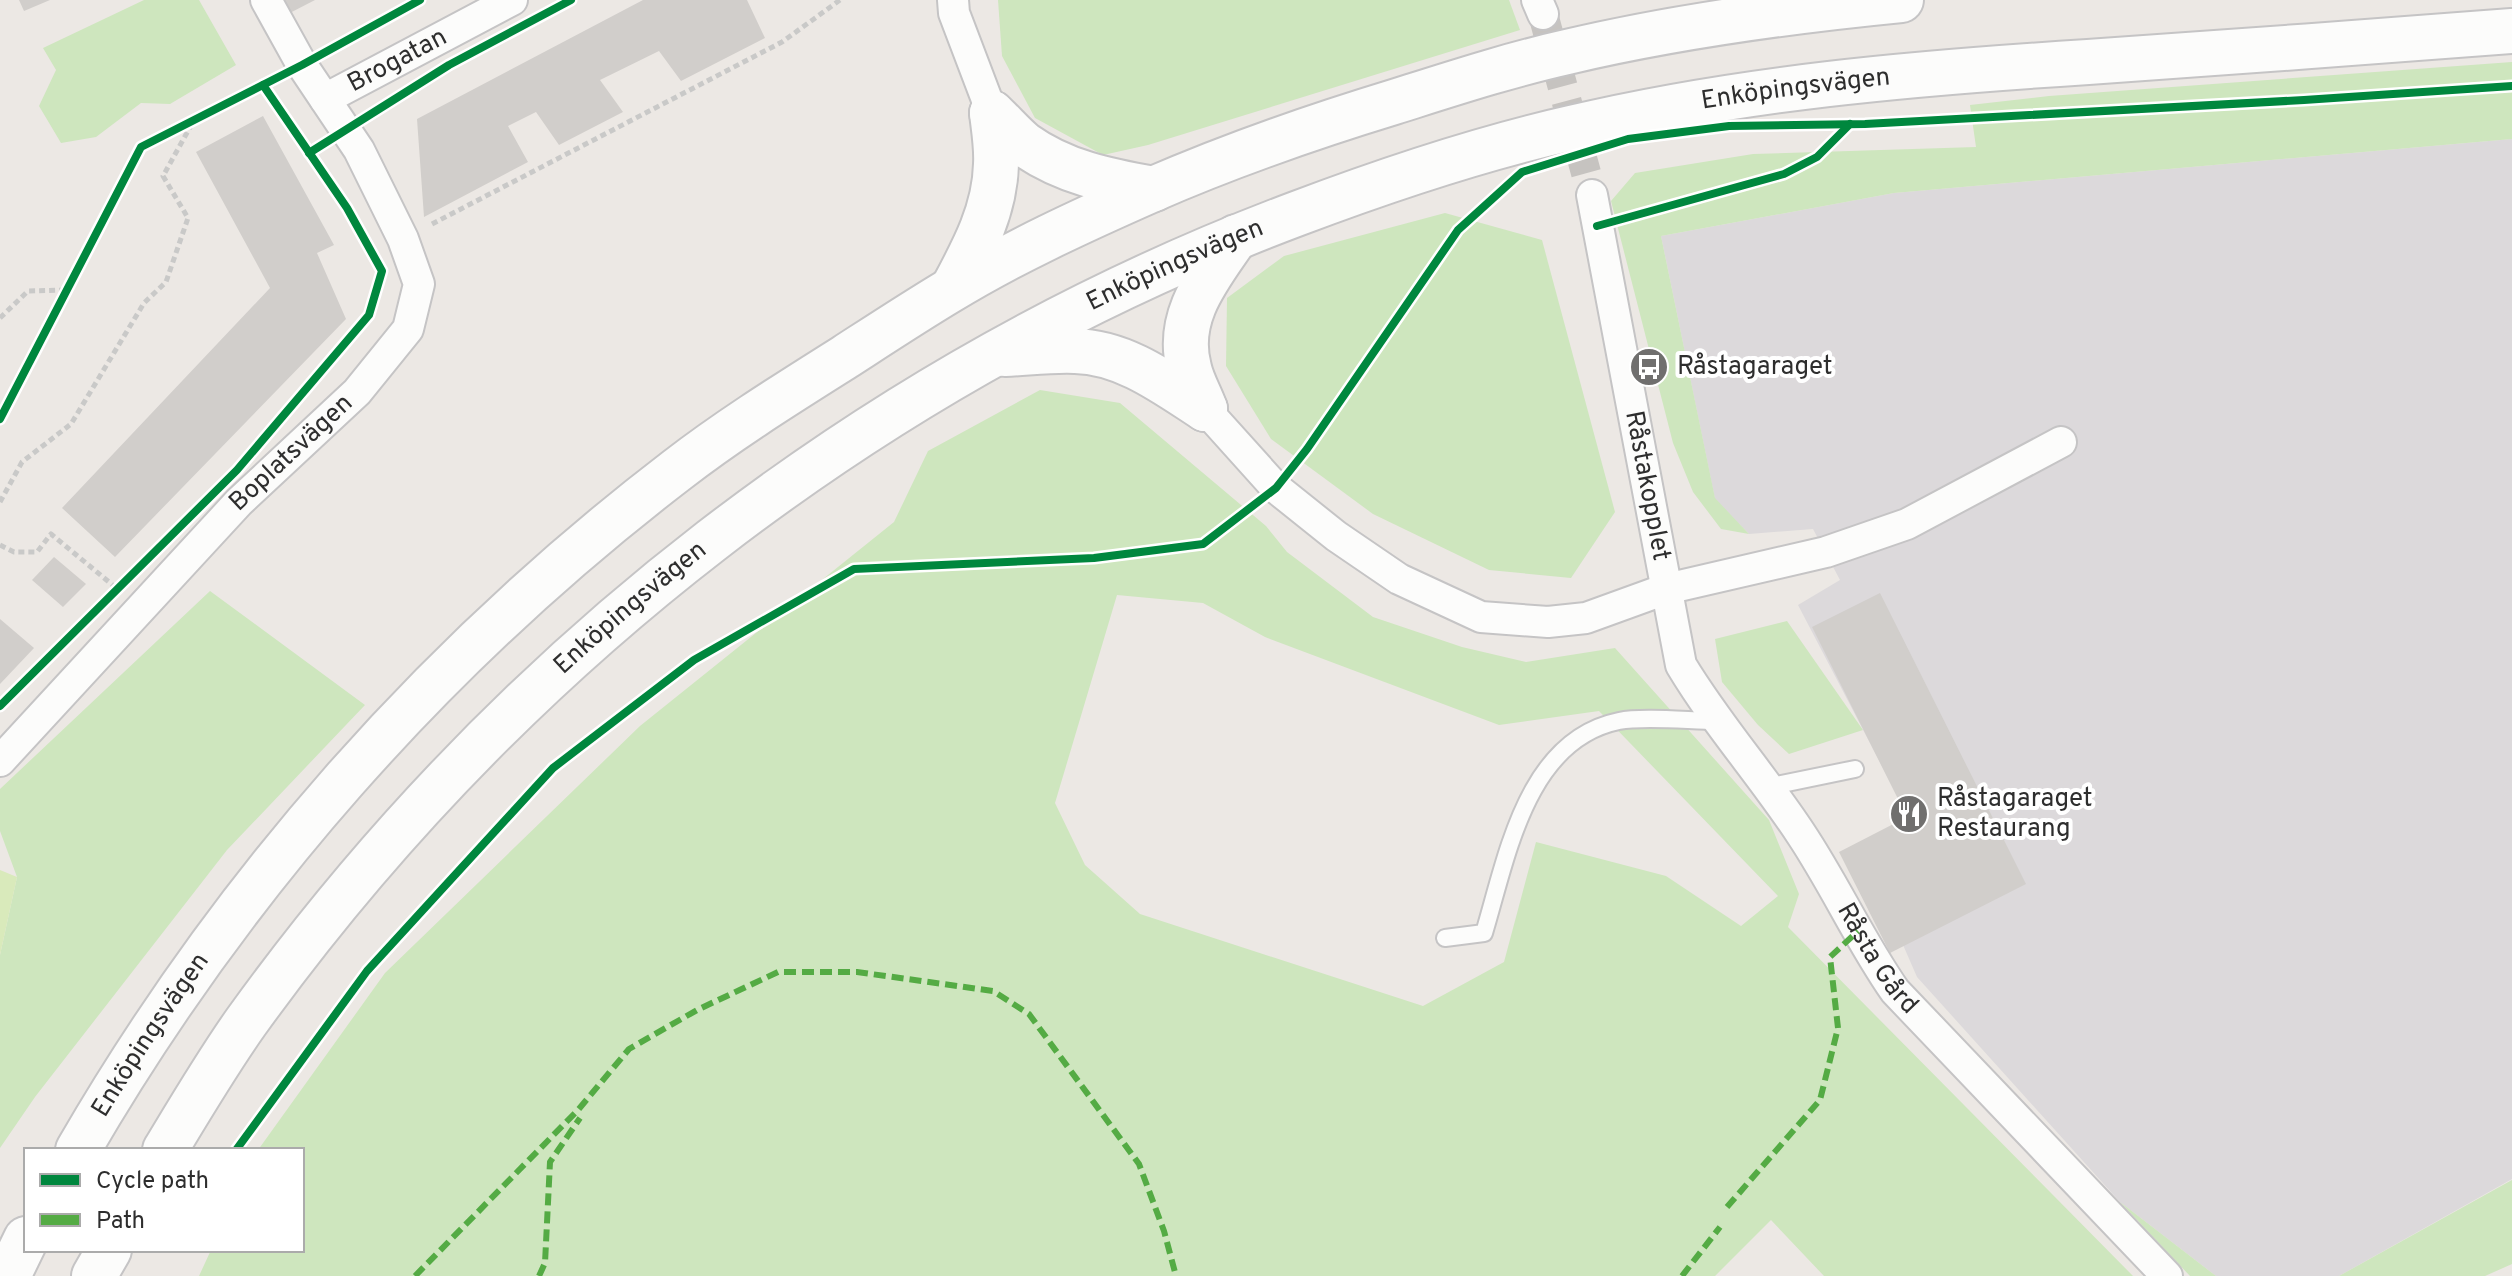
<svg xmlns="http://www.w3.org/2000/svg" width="2512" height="1276" viewBox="0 0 2512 1276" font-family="Overpass,sans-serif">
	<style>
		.industrial { fill: #dcd9db }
		.green { fill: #cee6be; fill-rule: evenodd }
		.pitch { fill: #d9eabb }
		.building { fill: #d1cecb }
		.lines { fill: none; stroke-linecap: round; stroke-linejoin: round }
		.minor-tunnel { stroke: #c6c3c0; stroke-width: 30; stroke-dasharray: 30 15; stroke-linecap: butt }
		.service-casing { stroke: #c5c4c5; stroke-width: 20 }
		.minor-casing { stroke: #c5c4c5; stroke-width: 34 }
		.secondary-casing { stroke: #c5c4c5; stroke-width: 48 }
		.path { stroke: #c9c9c8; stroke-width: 5; stroke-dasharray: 6 4; stroke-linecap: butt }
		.service { stroke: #fcfcfb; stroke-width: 16 }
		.minor { stroke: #fcfcfb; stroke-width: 30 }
		.secondary { stroke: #fcfcfb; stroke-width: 44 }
		.quiet { stroke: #54ab44; stroke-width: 6; stroke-dasharray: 12 6; stroke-linecap: butt }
		.cycleway-casing { stroke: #fff; stroke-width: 13 }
		.cycleway { stroke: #00873e; stroke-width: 8 }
		.labels { text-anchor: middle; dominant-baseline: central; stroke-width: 8; stroke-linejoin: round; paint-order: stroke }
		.street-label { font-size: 26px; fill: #2e2e2e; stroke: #fff }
		.poi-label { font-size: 26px; fill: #2e2e2e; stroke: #fff; text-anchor: start }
	</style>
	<rect width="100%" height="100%" fill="#ece8e4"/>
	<!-- industrial -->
	<path class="industrial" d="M2512 139V1179L2339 1276H2216L2120 1202 1917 977 1900 938 1956 908 1798 605 1840 580 1813 529 1749 534 1715 499 1661 236 1894 193Z"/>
	<!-- green -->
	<g class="green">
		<path d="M144 0H199L236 65 170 104 141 103 96 137 61 143 39 106 56 70 43 48Z"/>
		<path d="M998 0H1509L1520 30 1148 145 1103 155 1035 118 1002 56Z"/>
		<path d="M2512 62V139L1894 193 1661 236 1715 498 1749 534 1721 529 1693 492 1673 443 1611 201 1635 173 1753 154 1976 147 1970 105 2049 96Z"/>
		<path d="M1445 213 1542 240 1615 512 1571 578 1489 570 1373 514 1271 439 1226 366 1227 298 1284 256Z"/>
		<path d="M1040 390 1120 403 1266 526 1287 552 1373 617 1462 647 1526 662 1615 648 1769 820 1799 894 1788 927 2133 1276H1824L1771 1220 1715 1276H199L211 1250H302V1150H258L385 973 640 726 894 522 928 451ZM1117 595 1203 603 1265 637 1499 725 1599 711 1778 896 1741 926 1666 876 1536 842 1504 962 1423 1006 1140 914 1085 865 1055 803Z"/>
		<path d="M210 591 365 705 227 850 35 1097 0 1148V955L17 877 0 831V789Z"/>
		<path d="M1787 621 1863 730 1789 754 1758 725 1722 682 1715 639Z"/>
		<path d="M2512 1180V1264L2485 1276H2339Z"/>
		<path d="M2120 1202 2216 1276H2190Z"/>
	</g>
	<!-- pitch -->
	<path class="pitch" d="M0 870 17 877 0 955Z"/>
	<!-- building -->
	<g class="building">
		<path d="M19 0H50L24 11Z"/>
		<path d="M276 0H315L284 16Z"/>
		<path d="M643 0H747L765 38 681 81 659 51 600 80 623 112 559 145 536 112 508 126 528 162 424 217 417 119Z"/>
		<path d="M263 116 334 245 317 253 346 319 115 557 62 508 270 288 196 152Z"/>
		<path d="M54 557 86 584 63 607 32 580Z"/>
		<path d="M1880 593 2026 884 1890 953 1839 852 1907 817 1812 627Z"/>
		<path d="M0 619 34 648 0 684Z"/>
	</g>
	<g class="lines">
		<!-- minor-tunnel -->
		<path class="minor-tunnel" d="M1543 14 1592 195"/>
		<!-- service casing -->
		<g class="service-casing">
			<g id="service">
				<path d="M1767 787 1855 769"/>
				<path d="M1445 938 1484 933C1507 857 1526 740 1619 721 1643 716 1691 721 1717 721"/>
			</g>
		</g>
		<!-- minor casing -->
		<g class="minor-casing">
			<g id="minor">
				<path d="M953 0 954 13 992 113"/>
				<path d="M1537 0 1543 14"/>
				<path id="s1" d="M325 99 512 0"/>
				<path id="s2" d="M1592 195 1681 665C1717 725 1763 776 1801 834 1835 885 1860 941 1895 991L2167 1276"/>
				<path d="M1205 409 1276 488 1336 536 1399 579 1481 617 1548 622 1586 618 1666 589 1826 552 1907 524 2061 442"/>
				<path id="s3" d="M0 761 239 502 357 392 408 329 419 284 403 239 359 150 302 65 266 0"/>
			</g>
		</g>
		<!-- secondary casing -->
		<g class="secondary-casing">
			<g id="secondary">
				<path d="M992 113C1003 123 1013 135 1024 144 1063 172 1108 181 1154 189"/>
				<path d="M953 288C974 249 995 210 996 164 997 147 994 130 992 113"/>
				<path d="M1005 354C1028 353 1052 350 1075 351 1124 352 1165 383 1205 409"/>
				<path d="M1205 409C1200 395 1192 382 1189 368 1175 316 1209 277 1236 237"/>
				<path id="s4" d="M78 1150C231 886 434 656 677 470 730 429 788 393 845 357 879 335 914 312 949 291 1013 252 1083 220 1151 190 1229 156 1312 127 1394 102 1451 84 1509 65 1567 52 1677 26 1789 11 1901 0"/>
				<path id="s5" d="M165 1150C191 1107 217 1063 246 1022 509 657 874 373 1296 214 1386 180 1478 149 1571 128 1740 88 1914 73 2088 62 2229 53 2371 41 2512 31"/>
				<path d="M8 1276 26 1239"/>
				<path d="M94 1276 109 1250"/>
			</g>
		</g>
		<!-- path -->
		<g class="path">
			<path d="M432 224 782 42 840 0"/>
			<path d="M0 318 28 291 68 290"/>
			<path d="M0 502 22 462 71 424 144 303 166 282 188 218 163 176 194 120"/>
			<path d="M0 545 14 552H37L51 534 115 587"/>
		</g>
		<!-- service -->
		<use href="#service" class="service"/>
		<!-- minor -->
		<use href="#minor" class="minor"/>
		<!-- secondary -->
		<use href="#secondary" class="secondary"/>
		<!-- quiet -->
		<g class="quiet">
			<path d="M1727 1207 1820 1100 1838 1028 1830 957 1858 931"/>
			<path d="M415 1276 578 1110 629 1049 697 1010 778 972H857L993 991 1029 1014 1139 1164 1164 1231 1176 1276"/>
			<path d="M539 1276 545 1263 550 1162 580 1118"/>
			<path d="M1682 1276 1720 1227"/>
		</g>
		<!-- cycleway casing -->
		<g class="cycleway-casing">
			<g id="cycleway">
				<path d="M309 153 449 65 571 0"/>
				<path d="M1597 226 1784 174 1817 157 1850 124"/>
				<path d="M0 419 141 147 302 65 420 0"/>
				<path d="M0 706 237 470 369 315 382 271 347 208 263 85"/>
				<path d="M236 1150 367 971 553 768 694 660 854 569 1094 558 1203 544 1276 488 1307 449 1458 230 1522 172 1628 139 1729 126 1865 124 2304 100 2512 86"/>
			</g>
		</g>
		<!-- cycleway -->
		<use href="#cycleway" class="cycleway"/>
	</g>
	<!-- icons -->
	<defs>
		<g id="bus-disc" transform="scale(2)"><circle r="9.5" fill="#706f6e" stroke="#fff"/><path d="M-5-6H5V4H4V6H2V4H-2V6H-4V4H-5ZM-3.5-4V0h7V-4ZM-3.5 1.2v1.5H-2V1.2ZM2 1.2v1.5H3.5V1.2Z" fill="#fff"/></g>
		<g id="restaurant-disc" transform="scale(2)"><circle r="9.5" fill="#706f6e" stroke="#fff"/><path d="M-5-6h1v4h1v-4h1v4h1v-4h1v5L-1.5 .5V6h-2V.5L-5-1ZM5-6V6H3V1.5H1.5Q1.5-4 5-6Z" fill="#fff"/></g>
	</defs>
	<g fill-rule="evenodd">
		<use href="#bus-disc" x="1649" y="367"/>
		<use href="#restaurant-disc" x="1909" y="814"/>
	</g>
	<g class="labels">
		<!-- street labels -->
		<g class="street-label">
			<text stroke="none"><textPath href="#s1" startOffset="82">Brogatan</textPath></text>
			<text stroke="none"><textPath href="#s5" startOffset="2012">Enköpingsvägen</textPath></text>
			<text stroke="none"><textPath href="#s5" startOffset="1364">Enköpingsvägen</textPath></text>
			<text stroke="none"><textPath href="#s3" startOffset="424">Boplatsvägen</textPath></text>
			<text stroke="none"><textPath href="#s2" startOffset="296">Råstakopplet</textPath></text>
			<text stroke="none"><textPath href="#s5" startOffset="718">Enköpingsvägen</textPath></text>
			<text stroke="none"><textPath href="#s2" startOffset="832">Råsta Gård</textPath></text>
			<text stroke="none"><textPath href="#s4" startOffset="136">Enköpingsvägen</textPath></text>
		</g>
		<!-- poi labels -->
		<g class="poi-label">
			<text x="1677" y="367">Råstagaraget</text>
			<text x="1937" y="799">Råstagaraget<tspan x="1937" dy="30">Restaurang</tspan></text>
		</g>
	</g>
	<!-- legend -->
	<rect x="24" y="1148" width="280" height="104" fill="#ffffff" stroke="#ababab" stroke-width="2"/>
	<rect x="40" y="1174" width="40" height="12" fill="#00873e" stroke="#ababab" stroke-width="2"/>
	<text x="96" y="1188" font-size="24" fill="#2e2e2e">Cycle path</text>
	<rect x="40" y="1214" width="40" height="12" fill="#54ab44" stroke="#ababab" stroke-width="2"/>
	<text x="96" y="1228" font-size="24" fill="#2e2e2e">Path</text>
</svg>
